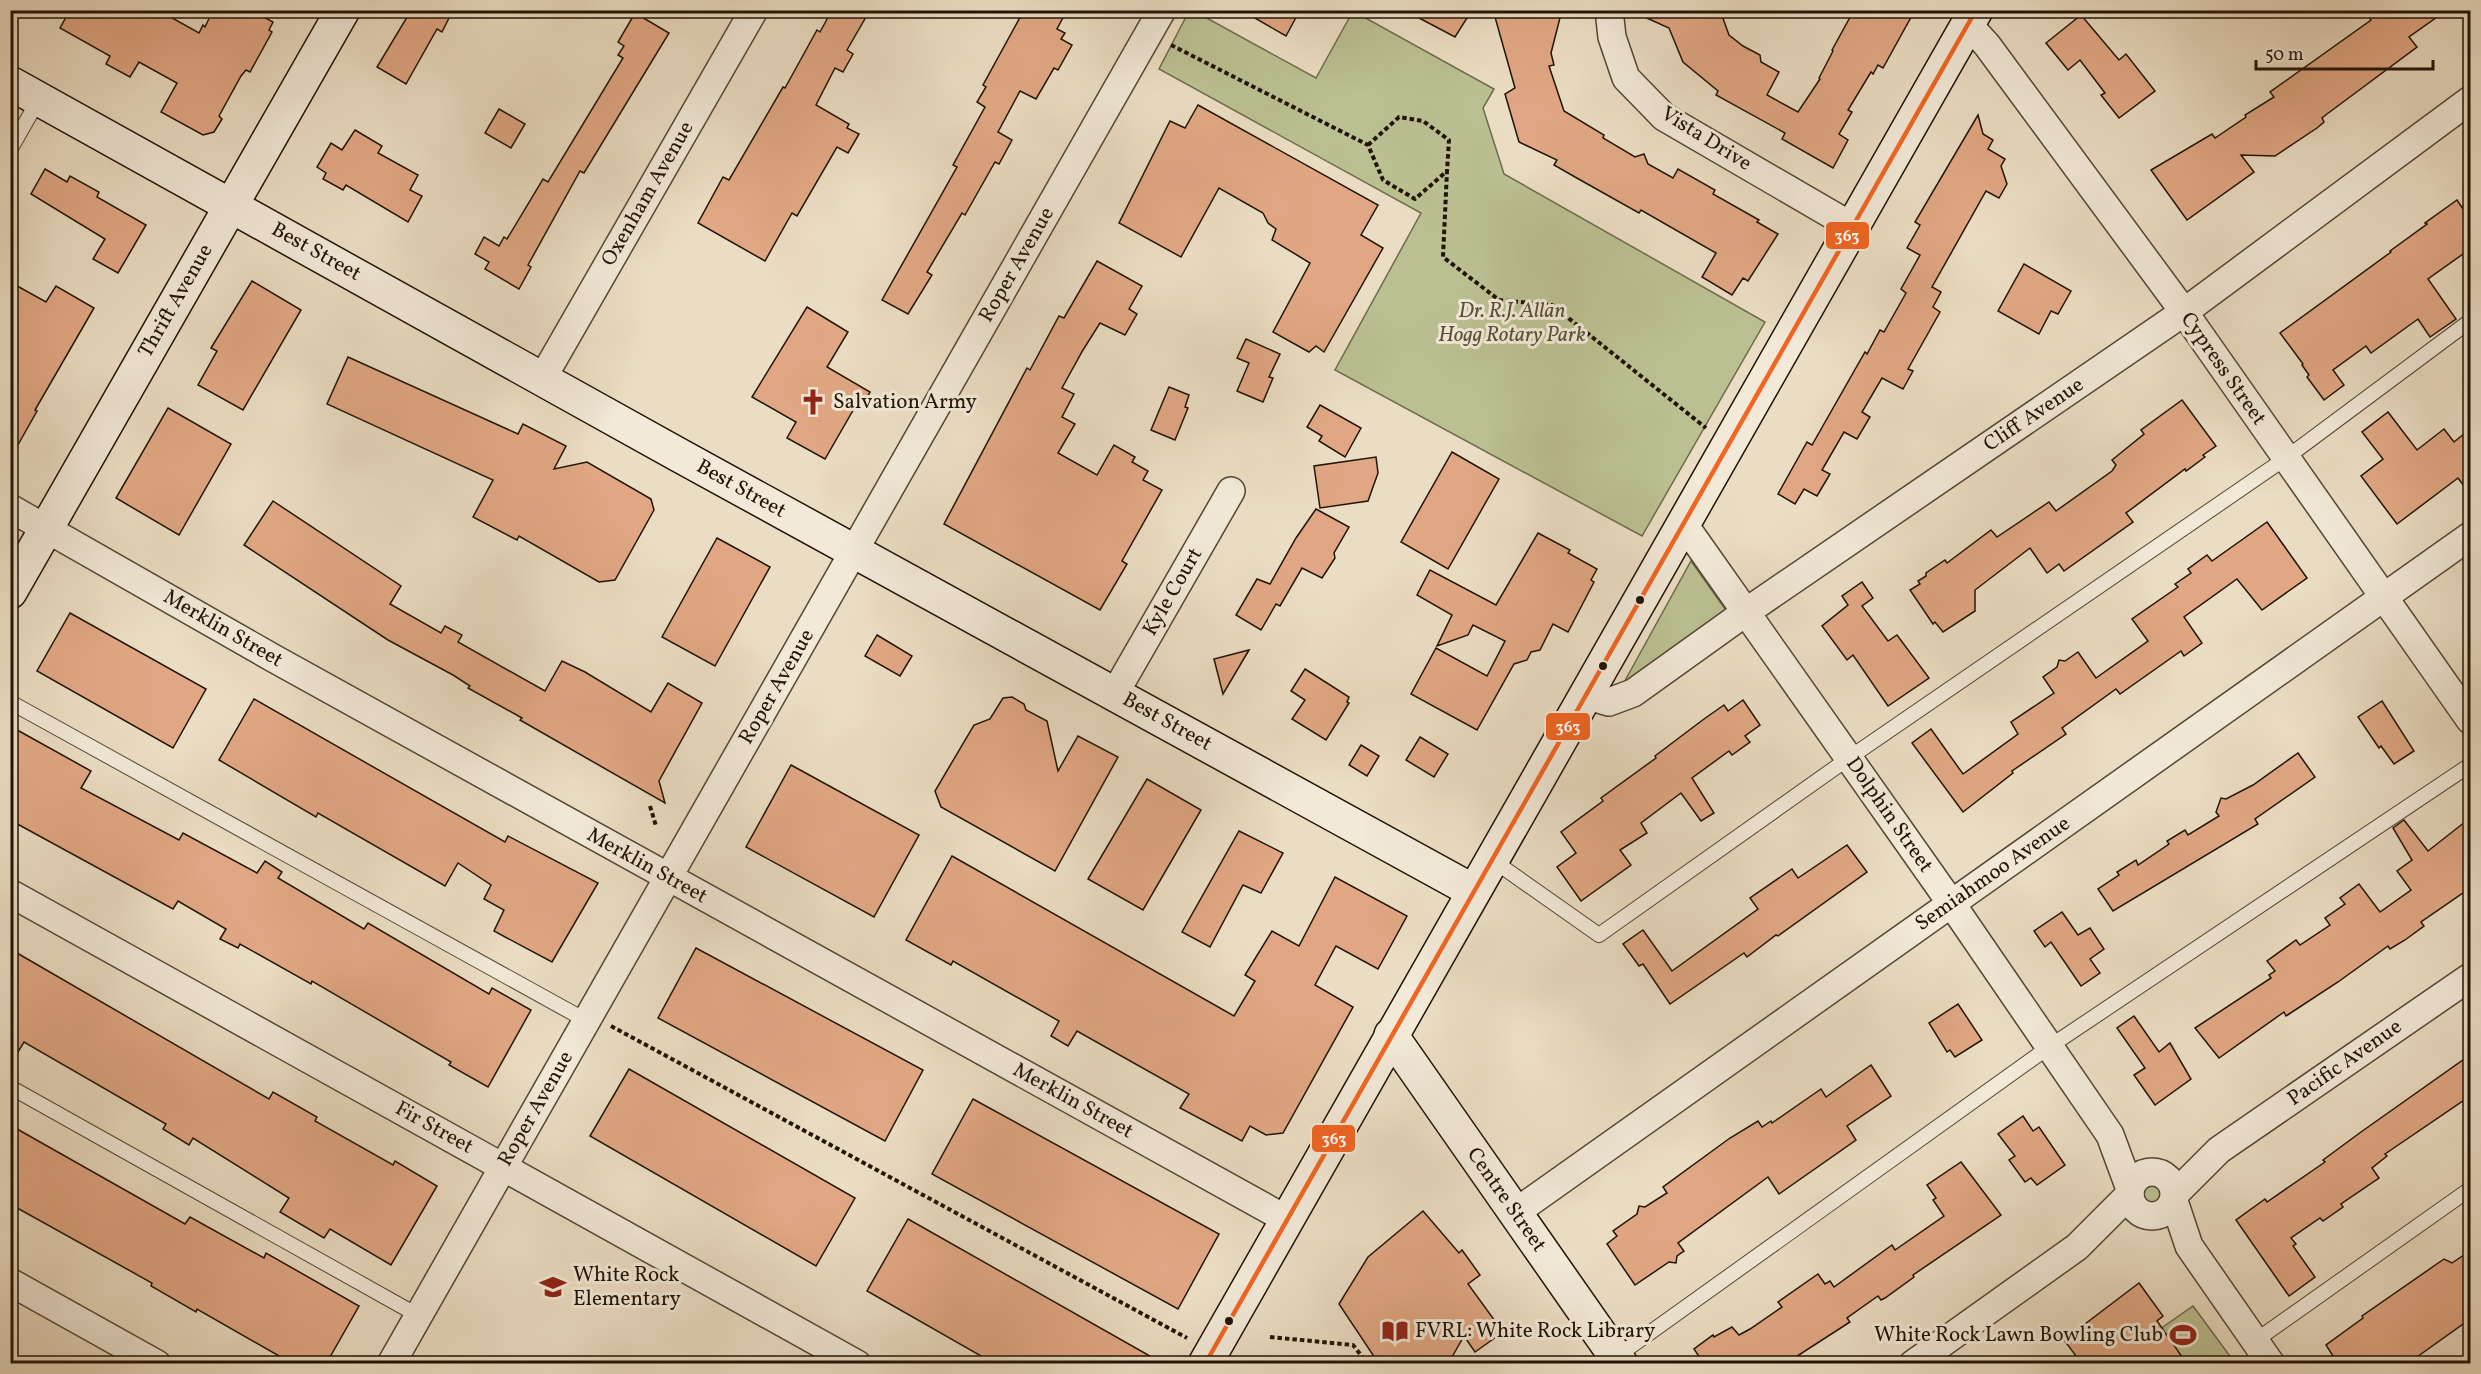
<svg xmlns="http://www.w3.org/2000/svg" width="2481" height="1374" viewBox="0 0 2481 1374" font-family="Vollkorn,serif">
	<style>
		.green { fill: #bbc092; stroke: #6e6a4c; stroke-width: 1.5 }
		.building { fill: #e1a784; stroke: #211305; stroke-width: 1.5 }
		.lines { fill: none; stroke-linecap: round; stroke-linejoin: round }
		.lane-casing { stroke: #544634; stroke-width: 16 }
		.street-casing { stroke: #544634; stroke-width: 30 }
		.secondary-casing { stroke: #211305; stroke-width: 36 }
		.path { stroke: #211305; stroke-width: 4; stroke-dasharray: 4.5 3; stroke-linecap: butt }
		.lane { stroke: #f2e9d8; stroke-width: 14 }
		.street { stroke: #f2e9d8; stroke-width: 27 }
		.secondary { stroke: #f2e9d8; stroke-width: 33 }
		.bus-1-casing { stroke: #f2e9d8; stroke-width: 9 }
		.bus-1 { stroke: #f26522; stroke-width: 4.5 }
		.bus-dot { fill: #211305; stroke: #f2e9d8; stroke-width: 2 }
		.labels { text-anchor: middle; dominant-baseline: central; stroke-width: 6; stroke-linejoin: round; paint-order: stroke }
		.street-label { font-size: 21px; fill: #211305; stroke: #f2e9d8 }
		.park-label { font-size: 21px; font-style: italic; fill: #575036; stroke: #f2e9d8 }
		.poi-label { font-size: 21px; fill: #211305; stroke: #f2e9d8; text-anchor: start }
		.line-badge { stroke: #f2e9d8; stroke-width: 2 }
		.badge-label { font-size: 16px; text-anchor: middle; font-weight: bold; fill: #fff }
	</style>
	<rect width="100%" height="100%" fill="#ebddc3"/>
	<filter id="stains"><feTurbulence type="fractalNoise" baseFrequency=".00333" numOctaves="4"/><feColorMatrix values="0 0 0 0 .2 0 0 0 0 .09 0 0 0 0 .02 0 0 0 .5 -.17"/></filter>
	<radialGradient id="worn" r=".72"><stop offset=".6" stop-color="#630" stop-opacity="0"/><stop offset="1" stop-color="#630" stop-opacity=".3"/></radialGradient>
	<!-- green -->
	<g class="green">
		<path d="M1189 11H1194L1316 78 1353 11 1494 89 1483 108 1504 174 1765 322 1642 536 1335 370 1421 213 1159 69Z"/>
		<path d="M1691 561 1728 613 1622 686Z"/>
		<circle cx="2152" cy="1194" r="20"/>
		<path d="M2193 1306 2235 1363 2110 1364Z"/>
	</g>
	<!-- building -->
	<g class="building">
		<path d="M70 10H121L133 17 138 10H158L199 33 203 25 205 27 213 10H251L273 22 269 30 272 32 250 72 246 70 241 76 219 116 222 119 214 132 203 135 161 112 177 83 139 62 130 77 106 64 110 56 60 28Z"/>
		<path d="M404 10H453L442 32 437 29 406 84 377 67 409 14Z"/>
		<path d="M832 10H870L847 50 853 54 843 72 835 68 816 105 849 124 847 128 859 134 848 153 837 147 797 216 792 213 765 261 698 223 723 177 729 180 783 87 785 88 817 30 820 32Z"/>
		<path d="M1024 10H1067L1057 29 1065 33 1061 39 1072 45 1058 70 1054 68 1036 99 1020 91 998 132 1012 140 999 164 995 162 965 215 962 213 927 272 932 275 908 314 882 300 957 167 953 165 985 107 977 102 986 87 983 85Z"/>
		<path d="M1241 10H1300L1286 36Z"/>
		<path d="M1404 10H1472L1455 37Z"/>
		<path d="M1493 10H1562L1551 53 1554 65 1549 66 1564 111 1604 135 1603 138 1635 157 1644 154 1648 164 1673 178 1678 169 1715 190 1713 194 1759 220 1757 222 1778 234 1748 281 1743 278 1732 295 1702 277 1716 253 1641 210 1639 213 1575 177 1554 165 1557 160 1519 142 1505 94 1515 88Z"/>
		<path d="M1629 10H1720L1729 35 1743 46 1760 55 1761 62 1779 72 1767 95 1798 112 1820 79 1819 78 1833 51 1832 50 1854 10H1915L1883 68 1878 65 1873 74 1871 72 1848 110 1852 112 1839 134 1848 140 1833 168 1782 139 1785 133 1716 95 1718 91 1683 62 1669 28Z"/>
		<path d="M2364 10H2447L2409 37 2417 47 2327 114 2322 118 2324 122 2317 128 2275 156 2241 155 2254 172 2187 220 2151 170 2212 134 2215 138 2246 117 2245 115 2274 97 2270 92 2371 20Z"/>
		<path d="M635 13 669 33 584 173 580 171 528 265 531 267 519 289 485 269 489 262 475 254 484 237 499 246 504 237 507 239 543 179 548 182 623 58 618 55 624 46 618 42Z"/>
		<path d="M2081 15 2119 60 2126 54 2155 91 2119 118 2101 95 2105 93 2080 60 2068 70 2046 43Z"/>
		<path d="M1198 105 1378 205 1361 235 1383 248 1324 352 1316 346 1309 352 1273 332 1310 263 1272 240 1276 229 1268 223 1263 213 1219 188 1181 257 1119 223 1170 121 1185 128Z"/>
		<path d="M499 109 525 124 511 148 485 133Z"/>
		<path d="M1978 115 1983 134 1993 140 1988 149 2005 159 2001 166 2007 184 1999 198 1986 191 1932 287 1941 292 1933 307 1940 312 1908 369 1913 371 1903 389 1882 378 1862 412 1870 417 1857 439 1844 432 1822 470 1830 474 1817 496 1804 489 1795 504 1778 494 1807 442 1812 445 1865 352 1867 354 1880 330 1884 332 1906 293 1901 289 1920 255 1907 248 1920 225 1915 222Z"/>
		<path d="M355 130 382 146 378 153 418 175 410 190 422 196 408 222 346 185 343 190 323 179 326 173 317 167 331 143 342 150Z"/>
		<path d="M45 169 67 182 70 176 99 192 97 197 146 225 118 273 93 259 105 239 31 194Z"/>
		<path d="M2457 200 2463 209 2470 203V249L2428 279 2456 319 2430 337 2418 319 2371 353 2366 346 2333 370 2344 385 2324 400 2307 377 2309 375 2302 365 2303 364 2280 333 2391 252 2390 251 2427 224 2425 223Z"/>
		<path d="M1097 261 1142 286 1129 309 1137 314 1125 335 1100 323 1083 350 1062 388 1074 394 1062 417 1075 424 1058 453 1097 475 1114 445 1135 457 1132 462 1148 471 1143 480 1162 490 1122 561 1127 564 1100 610 944 524 1027 368 1030 370 1059 316 1064 318Z"/>
		<path d="M2024 264 2071 291 2058 314 2051 311 2039 334 1998 311Z"/>
		<path d="M252 281 301 310 243 410 198 385 217 351 211 348Z"/>
		<path d="M10 282 46 302 56 286 94 308 35 410 37 411 10 459Z"/>
		<path d="M807 307 848 332 827 367 870 392 860 410 855 407 825 459 787 438 796 422 752 397Z"/>
		<path d="M1246 339 1280 354 1269 377 1273 378 1263 402 1237 391 1249 363 1237 358Z"/>
		<path d="M348 357 518 434 523 424 566 446 554 469 587 462 651 499 654 510 615 580 599 582 519 536 517 540 473 517 493 480 327 404Z"/>
		<path d="M1169 387 1189 395 1185 407 1188 408 1175 440 1151 430Z"/>
		<path d="M2182 400 2216 446 2203 455 2205 457 2186 471 2185 469 2126 513 2133 522 2064 571 2059 564 2047 573 2030 548 1975 590V611L1943 632 1935 622 1933 624 1910 590 1920 584 1918 581 1926 576V573L1945 560 1947 563 1991 530 1997 537 2049 502 2056 511 2112 471 2116 465 2112 460 2144 434 2141 430Z"/>
		<path d="M1320 405 1361 428 1345 457 1319 441 1322 436 1307 427Z"/>
		<path d="M168 408 231 444 179 535 116 498Z"/>
		<path d="M2388 412 2417 450 2444 429 2454 442 2470 429V494L2458 478 2397 524 2361 476 2383 459 2362 432Z"/>
		<path d="M1452 452 1499 479 1448 569 1401 542Z"/>
		<path d="M1376 457 1378 473 1368 501 1320 508 1314 466Z"/>
		<path d="M273 501 401 586 390 604 441 633 445 626 462 635 458 642 545 691 562 661 585 672 651 712 668 683 702 703 659 781 665 803 520 720 522 718 468 688 470 686 453 675 388 640 244 545Z"/>
		<path d="M1316 509 1349 527 1334 553 1335 558 1322 578 1302 568 1280 606 1276 604 1261 630 1236 615 1257 579 1270 584 1296 538Z"/>
		<path d="M2267 522 2307 578 2262 610 2237 579 2184 617 2202 643 2184 656 2181 651 2120 694 2116 689 2062 728 2066 734 2012 771 2013 773 1963 812 1912 743 1931 729 1963 774 2018 734 2011 722 2054 693 2043 677 2057 667 2059 660 2065 661 2078 652 2096 678 2148 641 2132 619 2178 587 2175 584 2191 573 2188 569 2207 555 2212 561Z"/>
		<path d="M1538 533 1570 550 1568 553 1597 569 1591 580 1594 582 1568 632 1553 624 1540 650 1531 652 1527 660 1514 664 1477 730 1411 694 1436 648 1487 676 1505 641 1473 625 1468 635 1437 646 1452 615 1417 595 1430 570 1496 605Z"/>
		<path d="M717 538 770 567 715 666 662 637Z"/>
		<path d="M1862 582 1873 598 1862 606 1888 641 1897 635 1929 678 1888 706 1853 655 1847 660 1822 626 1848 605 1842 596Z"/>
		<path d="M70 613 206 689 173 748 37 671Z"/>
		<path d="M877 635 912 656 900 676 865 656Z"/>
		<path d="M1249 650 1223 694 1214 659Z"/>
		<path d="M1305 669 1349 697 1347 702 1349 703 1326 740 1292 719 1305 700 1291 691Z"/>
		<path d="M1012 697 1024 704 1026 710 1047 721 1058 771 1078 736 1118 757 1055 871 941 807 935 791 974 725 990 719 1003 698Z"/>
		<path d="M254 699 505 842 508 836 598 883 552 962 494 931 504 910 484 899 491 885 458 863 445 886 318 813 316 817 219 760Z"/>
		<path d="M1743 700 1760 725 1745 736 1750 742 1732 755 1729 751 1692 778 1714 813 1701 821 1681 793 1641 823 1647 833 1620 850 1631 865 1581 901 1557 867 1576 853 1561 832 1603 801 1601 798 1656 758 1655 756 1704 719 1724 705 1728 711Z"/>
		<path d="M2382 701 2414 751 2394 764 2381 746 2379 748 2358 717Z"/>
		<path d="M10 726 91 771 81 788 179 840 183 833 257 873 265 861 282 872 278 878 364 929 368 923 489 994 492 988 531 1010 488 1087 449 1065 451 1062 312 981 311 984 240 944 238 948 220 939 226 929 178 901 173 909 10 820Z"/>
		<path d="M1420 737 1448 754 1434 777 1406 760Z"/>
		<path d="M1361 745 1379 756 1367 776 1349 765Z"/>
		<path d="M2298 753 2315 777 2255 819 2258 824 2113 911 2098 889 2119 875 2117 872 2136 860 2138 865 2169 844 2167 841 2185 830 2188 835 2219 816 2216 812 2221 798 2226 799 2253 785Z"/>
		<path d="M791 765 919 835 874 917 746 847Z"/>
		<path d="M1147 779 1201 810 1143 910 1088 879Z"/>
		<path d="M2470 818V888L2421 922 2424 926 2405 940 2390 949 2388 946 2338 982 2286 1016 2284 1012 2219 1058 2195 1028 2271 978 2269 975 2275 971 2267 961 2296 940 2300 945 2330 925 2325 918 2345 904 2340 898 2359 884 2380 912 2411 890 2397 871 2412 860 2393 828 2404 820 2428 851Z"/>
		<path d="M1239 831 1283 853 1261 893 1243 885 1210 947 1182 932Z"/>
		<path d="M1847 845 1867 872 1778 936 1776 935 1747 957 1744 953 1670 1004 1643 964 1639 966 1623 944 1643 930 1672 971 1758 909 1750 898 1792 869 1798 878Z"/>
		<path d="M952 856 1234 1016 1255 981 1245 975 1272 931 1299 946 1335 877 1407 916 1378 969 1336 946 1315 985 1353 1007 1283 1133 1266 1135 1250 1126 1242 1141 1180 1108 1189 1094 1077 1031 1068 1046 1051 1036 1059 1021 953 961 951 965 906 940Z"/>
		<path d="M2062 912 2078 935 2090 928 2104 949 2090 959 2100 973 2081 986 2051 942 2045 947 2034 931Z"/>
		<path d="M696 948 923 1070 885 1141 658 1018Z"/>
		<path d="M17 953 269 1099 273 1092 317 1117 315 1121 393 1165 395 1161 437 1186 391 1265 330 1229 324 1238 280 1212 289 1198 193 1138 189 1145 163 1129 166 1124 24 1042 10 1065V964Z"/>
		<path d="M1958 1004 1982 1040 1955 1057 1950 1050 1947 1052 1929 1023Z"/>
		<path d="M2134 1016 2159 1052 2170 1043 2191 1079 2155 1105 2134 1075 2145 1068 2117 1028Z"/>
		<path d="M2470 1055V1096L2385 1154 2387 1156 2372 1168 2379 1178 2341 1204 2343 1207 2323 1221 2320 1218 2291 1238 2296 1244 2293 1246 2315 1277 2289 1296 2236 1220 2265 1199 2267 1202 2325 1162 2323 1160 2361 1132Z"/>
		<path d="M1871 1065 1891 1096 1847 1126 1856 1140 1779 1194 1768 1177 1678 1243 1684 1251 1677 1256 1676 1263 1669 1262 1635 1285 1607 1244 1617 1236 1613 1231 1637 1214 1639 1206 1645 1207 1667 1193 1663 1187 1730 1138 1758 1121 1762 1127 1771 1121 1772 1123 1821 1089 1826 1097Z"/>
		<path d="M629 1069 855 1198 816 1266 590 1136Z"/>
		<path d="M973 1099 1219 1234 1178 1309 932 1174Z"/>
		<path d="M2023 1116 2033 1131 2039 1127 2065 1165 2037 1185 2031 1178 2025 1182 2009 1160 2015 1156 1998 1134Z"/>
		<path d="M10 1125 185 1224 190 1217 264 1258 266 1253 359 1306 326 1364H293L197 1309 196 1312 151 1286 152 1283 10 1204Z"/>
		<path d="M1961 1162 2001 1215 1913 1275 1914 1277 1885 1298 1881 1300 1878 1296 1847 1318 1850 1322 1785 1364H1704L1694 1349 1713 1335 1714 1337 1732 1327 1739 1335 1750 1329 1782 1307 1778 1302 1818 1274 1825 1284 1830 1281 1834 1287 1892 1245 1895 1250 1944 1216 1933 1200 1936 1198 1927 1185Z"/>
		<path d="M1423 1211 1459 1253 1462 1250 1480 1275 1468 1284 1503 1332 1475 1352 1464 1336 1448 1364H1379L1339 1304 1368 1257Z"/>
		<path d="M908 1219 1164 1364H995L867 1291Z"/>
		<path d="M2470 1251V1319L2407 1364H2338L2326 1345 2363 1318 2362 1316 2444 1259 2452 1263Z"/>
		<path d="M2139 1283 2163 1316 2157 1321 2187 1364H2082L2064 1340Z"/>
	</g>
	<g class="lines">
		<!-- lane casing -->
		<g class="lane-casing">
			<g id="lane">
				<path d="M10 150 39 99"/>
				<path d="M10 702 587 1021"/>
				<path d="M1491 859 1599 935 1849 758 2286 458 2470 321"/>
				<path d="M10 1087 419 1316"/>
				<path d="M2255 1341 2470 1189"/>
				<path d="M1616 1357 2049 1047 2470 765"/>
			</g>
		</g>
		<!-- street casing -->
		<g class="street-casing">
			<g id="street">
				<path d="M1609 10 1612 37 1626 78 1664 117 1853 227"/>
				<path d="M1968 24 1987 45 2184 312 2470 720"/>
				<path d="M542 379 754 10"/>
				<path d="M10 508 273 658 1286 1219"/>
				<path d="M1683 523 1951 903 2110 1135 2130 1189"/>
				<path d="M1115 693 1231 491"/>
				<path d="M1585 695 1609 702 1633 693 1746 612 2184 312 2470 100"/>
				<path d="M10 893 857 1364"/>
				<circle cx="2152" cy="1194" r="22"/>
				<path d="M2175 1194 2219 1150 2470 977"/>
				<path d="M2174 1201 2189 1246 2271 1364"/>
				<path d="M1516 1212 2470 536"/>
				<path d="M10 1282 157 1364"/>
				<path d="M391 1364 1162 10"/>
				<path d="M1913 1364 2077 1247 2130 1194"/>
			</g>
		</g>
		<!-- secondary casing -->
		<g class="secondary-casing">
			<g id="secondary">
				<path d="M10 83 677 454 1473 891"/>
				<path d="M10 592 343 10"/>
				<path d="M1391 1035 1621 1364"/>
				<path d="M1205 1364 1976 10"/>
			</g>
		</g>
		<!-- path -->
		<g class="path">
			<path d="M1171 45 1368 145 1383 180 1415 199 1447 171 1443 257 1499 300 1552 305 1706 428"/>
			<path d="M1368 145 1399 117 1423 121 1449 140 1447 171"/>
			<path d="M650 806 656 826"/>
			<path d="M611 1026 1187 1338"/>
			<path d="M1270 1337 1353 1345 1368 1364"/>
		</g>
		<!-- lane -->
		<use href="#lane" class="lane"/>
		<!-- street -->
		<use href="#street" class="street"/>
		<!-- secondary -->
		<use href="#secondary" class="secondary"/>
		<!-- bus-1 casing -->
		<g class="bus-1-casing">
			<path id="bus-1" d="M1205 1364 1976 10"/>
		</g>
		<!-- bus-1 -->
		<use href="#bus-1" class="bus-1"/>
	</g>
	<!-- icons -->
	<defs>
		<g id="church-bare" transform="scale(2.07)"><path d="M-1.2-6h2.4v3.5h3.3v2.4h-3.3V6h-2.4V-.1h-3.3v-2.4h3.3Z" fill="#8f2418" stroke="#f2e9d8" stroke-width="2.5" paint-order="stroke"/></g>
		<g id="school-bare" transform="scale(2.07)"><path d="M0-5L7-2L0 1L-7-2ZM-4 1L0 2.5L4 1V4Q0 6-4 4Z" fill="#8f2418" stroke="#f2e9d8" stroke-width="2.5" paint-order="stroke"/></g>
		<g id="library-bare" transform="scale(2.07)"><path d="M-6-4Q-3-5.5-.7-3.5V5Q-3 3-6 4ZM6-4Q3-5.5 .7-3.5V5Q3 3 6 4Z" fill="#8f2418" stroke="#f2e9d8" stroke-width="2.5" paint-order="stroke"/></g>
		<g id="stadium-bare" transform="scale(2.07)"><path d="M0-5a6.5 5 0 1 0 0 10a6.5 5 0 1 0 0-10ZM-3.5-1.8h7v3.6h-7Z" fill="#8f2418" stroke="#f2e9d8" stroke-width="2.5" paint-order="stroke"/></g>
	</defs>
	<g fill-rule="evenodd">
		<use href="#church-bare" x="813" y="402"/>
		<use href="#school-bare" x="553" y="1287"/>
		<use href="#library-bare" x="1395" y="1331"/>
		<use href="#stadium-bare" x="2183" y="1335"/>
	</g>
	<!-- markers -->
	<g class="bus-dot">
		<circle cx="1640" cy="600" r="5"/>
		<circle cx="1603" cy="666" r="5"/>
		<circle cx="1229" cy="1321" r="5"/>
	</g>
	<g class="labels">
		<!-- street labels -->
		<g class="street-label">
			<text transform="translate(1706 139) rotate(32)">Vista Drive</text>
			<text transform="translate(648 194) rotate(-60)">Oxenham Avenue</text>
			<text transform="translate(316 252) rotate(29)">Best Street</text>
			<text transform="translate(1017 265) rotate(-60)">Roper Avenue</text>
			<text transform="translate(176 301) rotate(-60)">Thrift Avenue</text>
			<text transform="translate(2223 369) rotate(55)">Cypress Street</text>
			<text transform="translate(2034 415) rotate(-34)">Cliff Avenue</text>
			<text transform="translate(741 489) rotate(29)">Best Street</text>
			<text transform="translate(1173 592) rotate(-60)">Kyle Court</text>
			<text transform="translate(223 629) rotate(30)">Merklin Street</text>
			<text transform="translate(777 687) rotate(-60)">Roper Avenue</text>
			<text transform="translate(1167 722) rotate(29)">Best Street</text>
			<text transform="translate(1889 815) rotate(55)">Dolphin Street</text>
			<text transform="translate(647 866) rotate(29)">Merklin Street</text>
			<text transform="translate(1993 874) rotate(-35)">Semiahmoo Avenue</text>
			<text transform="translate(2345 1063) rotate(-35)">Pacific Avenue</text>
			<text transform="translate(1073 1101) rotate(29)">Merklin Street</text>
			<text transform="translate(536 1109) rotate(-60)">Roper Avenue</text>
			<text transform="translate(434 1128) rotate(29)">Fir Street</text>
			<text transform="translate(1506 1200) rotate(55)">Centre Street</text>
		</g>
		<!-- park labels -->
		<g class="park-label">
			<text x="1512" y="311">Dr. R.J. Allan<tspan x="1512" dy="24">Hogg Rotary Park</tspan></text>
		</g>
		<!-- poi labels -->
		<g class="poi-label">
			<text x="833" y="402">Salvation Army</text>
			<text x="573" y="1275">White Rock<tspan x="573" dy="24">Elementary</tspan></text>
			<text x="1415" y="1331">FVRL: White Rock Library</text>
			<text x="2163" y="1335" text-anchor="end">White Rock Lawn Bowling Club</text>
		</g>
	</g>
	<g class="line-badge">
		<rect x="1825" y="221" width="45" height="29" rx="6" fill="#f26522"/>
		<rect x="1545" y="712" width="46" height="29" rx="6" fill="#f26522"/>
		<rect x="1311" y="1124" width="45" height="29" rx="6" fill="#f26522"/>
	</g>
	<g class="badge-label">
		<text x="1847" y="241">363</text>
		<text x="1568" y="732">363</text>
		<text x="1334" y="1144">363</text>
	</g>
	<!-- margin -->
	<rect width="2481" height="1374" fill="none" stroke="#ebddc3" stroke-width="36"/>
	<rect x="12" y="12" width="2457" height="1350" fill="none" stroke="#211305" stroke-width="3"/>
	<rect x="18" y="18" width="2445" height="1338" fill="none" stroke="#211305" stroke-width="1.5"/>
	<!-- scale -->
	<path d="M2256 60v9h177v-9" fill="none" stroke="#211305" stroke-width="3"/>
	<text x="2265" y="60" font-size="18" fill="#211305" stroke="#f2e9d8" stroke-width="4.5" paint-order="stroke">50 m</text>
	<rect width="100%" height="100%" filter="url(#stains)"/>
	<rect width="100%" height="100%" fill="url(#worn)"/>
</svg>
